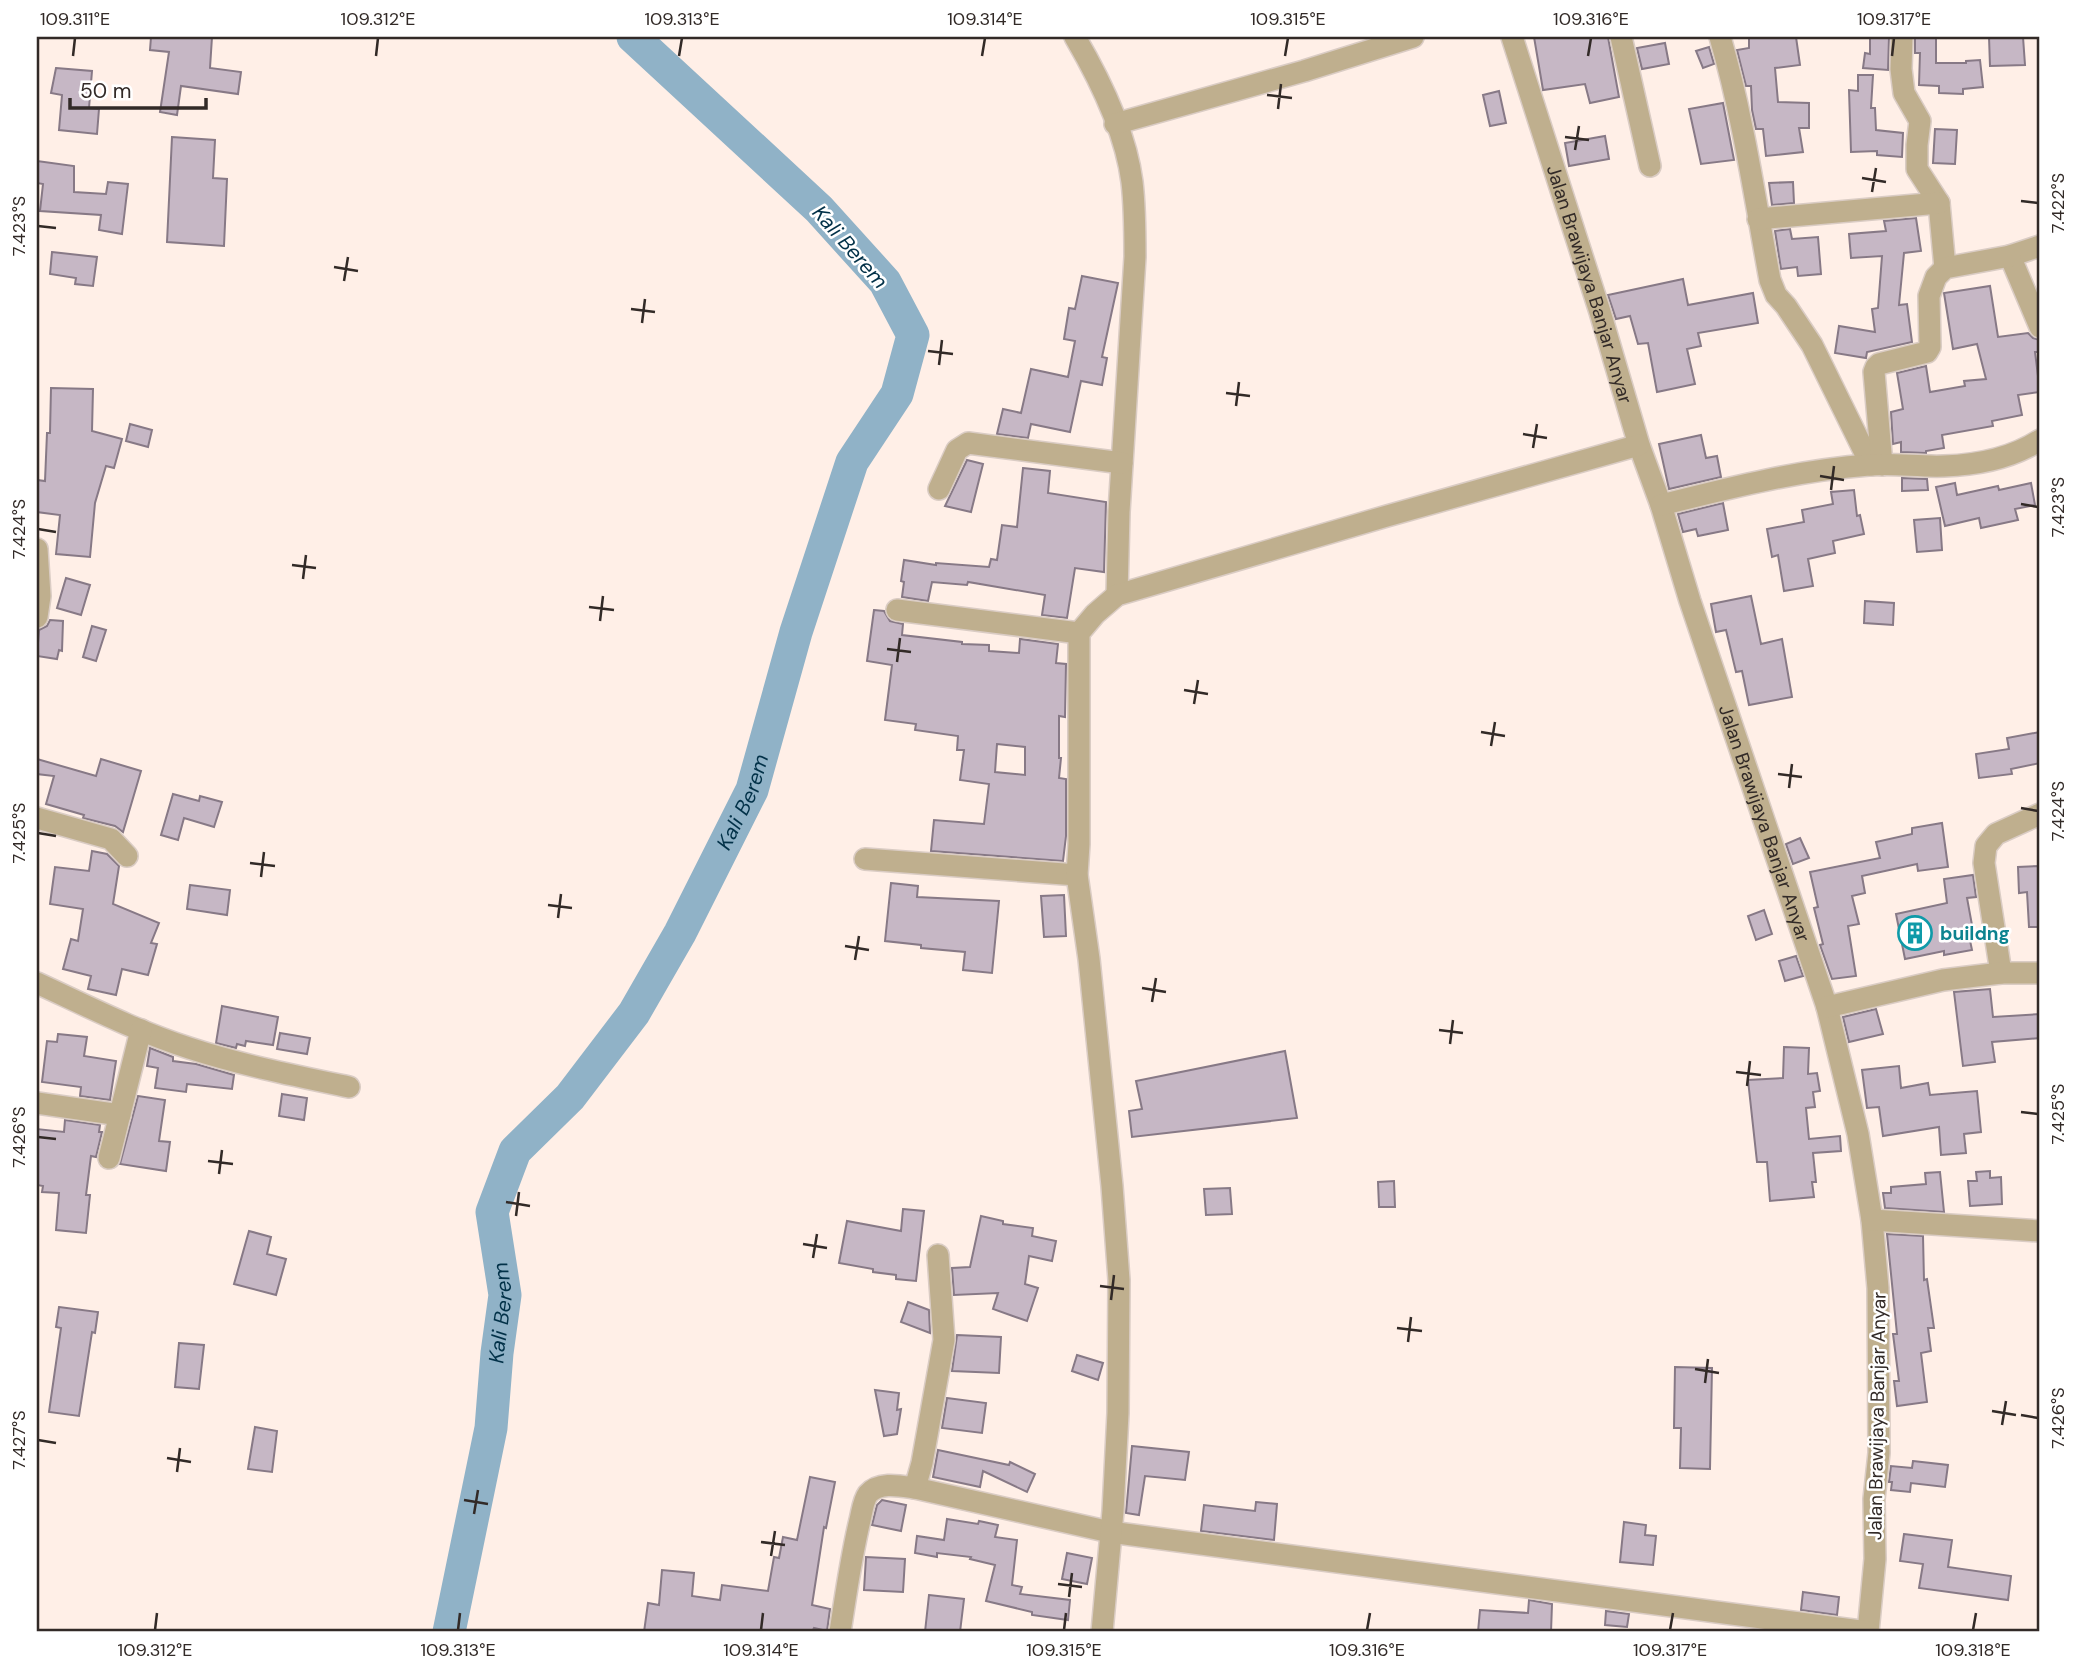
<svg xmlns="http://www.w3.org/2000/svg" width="2077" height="1669" viewBox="0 0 2077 1669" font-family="'DM Sans',sans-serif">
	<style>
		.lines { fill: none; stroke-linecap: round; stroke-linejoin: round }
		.river { stroke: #90b2c7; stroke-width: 33 }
		.building { fill: #c6b7c5; stroke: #877986; stroke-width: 2; fill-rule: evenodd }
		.minor-casing { stroke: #daccc4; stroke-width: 24 }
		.minor { stroke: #bfaf8e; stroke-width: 21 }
		.ticks { fill: none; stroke: #322a27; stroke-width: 2.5 }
		.labels { text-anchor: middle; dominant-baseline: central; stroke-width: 5; stroke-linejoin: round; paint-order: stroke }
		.street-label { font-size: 19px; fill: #322a27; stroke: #fff }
		.culture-label { font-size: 19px; font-weight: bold; fill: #0d838f; stroke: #fff; text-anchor: start }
		.water-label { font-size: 21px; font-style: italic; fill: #023148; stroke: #fff }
		.neatline { fill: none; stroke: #322a27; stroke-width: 2.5 }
		.ticks-label { font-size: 18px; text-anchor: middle; fill: #322a27 }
	</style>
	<rect width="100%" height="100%" fill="#ffefe7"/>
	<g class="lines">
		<!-- river -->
		<path class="river" id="s1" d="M449 1632 491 1428 497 1353 505 1295 492 1212 515 1151 570 1097 634 1013 680 933 752 790 796 632 852 462 897 394 913 335 885 282 819 209 633 37"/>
	</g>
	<!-- building -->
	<g class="building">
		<path d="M151 37H212L210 68 241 72 238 94 181 86 177 115 160 112 169 52 150 50Z"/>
		<path d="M1534 37H1608L1619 97 1590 103 1585 84 1543 90Z"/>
		<path d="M1749 37H1796L1800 65 1775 68 1778 102 1809 103V128H1799L1803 152 1766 156 1763 129H1756L1752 110 1751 86H1746L1737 50 1749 48Z"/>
		<path d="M1870 37H1889L1888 70 1863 68 1865 53 1870 54Z"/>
		<path d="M1915 37H1936V63H1966V61L1980 60 1983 87 1963 89V94L1939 93V86L1919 85 1920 53H1915Z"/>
		<path d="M1989 37H2023L2025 65 1990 66Z"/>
		<path d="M1665 43 1669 64 1642 69 1637 48Z"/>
		<path d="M1709 47 1714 64 1703 68 1696 51Z"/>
		<path d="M56 68 92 71 89 108 99 109 97 134 59 130 62 95 51 93Z"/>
		<path d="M1858 75H1873L1871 108H1875L1876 130 1903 133 1902 157 1877 155V151L1851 152 1849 90 1858 91Z"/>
		<path d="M1499 91 1506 123 1490 126 1483 95Z"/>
		<path d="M1723 103 1734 160 1701 164 1689 109Z"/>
		<path d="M1935 129 1957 130 1955 164 1933 163Z"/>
		<path d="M1605 136 1609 159 1569 166 1565 143Z"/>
		<path d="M172 137 215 140 213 178 227 179 224 246 167 242Z"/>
		<path d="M37 161 74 166V192L106 194 108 182 128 184 122 234 99 230 101 215 40 211 43 184 37 183Z"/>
		<path d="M1793 182 1794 203 1772 205 1769 183Z"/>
		<path d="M1916 218 1921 251 1904 253 1899 305 1907 304 1912 342 1867 352 1866 358 1835 353 1839 326 1875 332 1872 309 1878 308 1882 256 1851 258 1849 234 1886 231 1884 221Z"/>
		<path d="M1790 229 1792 239 1818 237 1821 274 1798 276 1797 267 1781 269 1775 231Z"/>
		<path d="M52 252 97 257 93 286 75 284 76 278 50 274Z"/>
		<path d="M1082 276 1118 283 1102 357 1107 358 1102 385 1081 381 1070 432 1031 424 1028 438 997 434 1003 409 1021 413 1031 369 1068 377 1075 341 1064 339 1069 308 1075 309Z"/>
		<path d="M1683 279 1688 305 1753 293 1758 323 1698 333 1701 346 1687 349 1695 384 1657 392 1648 343 1638 344 1630 316 1616 319 1608 295Z"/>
		<path d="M1990 286 1998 337 2028 333 2033 338 2040 340V352H2035L2040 392 2018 395 2022 415 1992 421 1993 426 1942 435 1944 448 1926 451V453L1901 452V442L1893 444 1891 412 1903 409 1897 373 1926 366 1930 392 1965 386 1964 381 1986 379 1977 344 1953 349 1944 293Z"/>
		<path d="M51 388 93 389 92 431 122 439 114 468 106 466 95 503 90 557 56 554 60 515 37 512V480L45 481 47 433H50Z"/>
		<path d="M130 424 152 430 148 447 126 441Z"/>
		<path d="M1701 435 1706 458 1717 456 1721 477 1669 489 1659 444Z"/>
		<path d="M967 460 983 464 971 512 945 506Z"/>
		<path d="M1023 468 1050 471 1048 493 1106 502 1104 572 1075 568 1067 618 1042 615 1045 595 968 582 967 585 932 582 928 601 902 597 904 582 901 581 904 560 936 565V563L989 567 991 559 997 560 1002 525 1017 527Z"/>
		<path d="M1902 478 1927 479 1928 490 1902 491Z"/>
		<path d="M1955 483 1957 495 1998 486 1999 490 2031 483 2035 505 2015 509 2018 520 1981 528 1979 518 1945 526 1936 487Z"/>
		<path d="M1854 490 1857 516 1860 515 1864 534 1833 541 1835 553 1808 559 1813 586 1784 591 1778 555 1772 557 1767 529 1804 522 1802 510 1833 504 1831 492Z"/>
		<path d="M1723 503 1728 530 1698 536 1696 529 1683 532 1678 514Z"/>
		<path d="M1940 518 1942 550 1917 552 1914 520Z"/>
		<path d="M66 578 90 585 81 615 57 608Z"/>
		<path d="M1751 596 1761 644 1782 639 1792 697 1749 705 1742 671 1736 672 1726 630 1716 632 1711 604Z"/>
		<path d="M1865 601 1894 603 1893 625 1864 623Z"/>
		<path d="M874 610 884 611 890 621 903 624 902 635 962 642V644L989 645V651L1019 653 1020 639 1058 644 1056 663 1066 664 1065 717 1059 716V758H1061L1059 778 1066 779V836L1063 861 931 851 934 820 984 824 989 784 960 780 964 750H957L958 736 915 730 916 724 885 720 892 665 867 661ZM997 744 1025 747V775L995 772Z"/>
		<path d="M50 620 63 621 62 651 59 650 57 659 37 656 39 630 47 626Z"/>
		<path d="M92 626 106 630 96 661 83 657Z"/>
		<path d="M2040 732V763L2011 769 2012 774 1979 778 1976 754 2009 749 2007 738Z"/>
		<path d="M37 759 96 776 101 759 141 771 123 832 115 826 83 818 84 815 46 804 54 776 37 774Z"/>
		<path d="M173 794 199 801 200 796 222 802 214 827 184 818 178 840 161 835Z"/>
		<path d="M1942 823 1948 867 1918 871 1917 864 1862 876 1865 893 1852 896 1859 924 1848 926 1856 976 1832 979 1820 945 1823 944 1814 908 1818 907 1810 872 1880 858 1876 842 1912 834V828Z"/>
		<path d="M1800 838 1809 858 1793 864 1786 844Z"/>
		<path d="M92 851 107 854 119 866 113 904 159 923 151 943 157 944 148 975 122 969 116 995 88 989 91 976 63 969 71 939 78 941 83 909 50 904 55 867 89 871Z"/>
		<path d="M2040 866V927H2029L2027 892 2019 893 2018 867Z"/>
		<path d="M1973 875 1976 897 1967 898 1972 925 1967 926 1972 950 1944 955V951L1905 959 1896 914 1947 903 1944 879Z"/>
		<path d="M891 883 918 886 917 897 999 901 992 973 963 970 965 952 921 948V945L885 941Z"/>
		<path d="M190 885 230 890 227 915 187 909Z"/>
		<path d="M1064 895 1066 936 1044 937 1041 896Z"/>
		<path d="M1764 910 1772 934 1756 940 1748 916Z"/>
		<path d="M1796 956 1803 976 1785 981 1779 961Z"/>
		<path d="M1990 989 1993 1017 2040 1014V1038L1992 1042 1995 1062 1963 1066 1954 992Z"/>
		<path d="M222 1006 278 1017 273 1045 246 1041 245 1046 237 1044 236 1048 216 1043Z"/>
		<path d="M1876 1009 1883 1034 1849 1042 1843 1017Z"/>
		<path d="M280 1033 310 1038 307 1054 277 1049Z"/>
		<path d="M58 1034 87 1037 84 1056 116 1061 110 1100 80 1096 81 1087 42 1082 47 1041 57 1042Z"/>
		<path d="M1784 1047 1809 1048 1808 1074 1817 1073 1820 1091 1813 1092 1815 1107 1806 1108 1809 1139 1840 1136 1841 1151 1813 1153 1816 1182H1812L1814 1197 1770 1201 1767 1162H1757L1748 1080 1783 1078Z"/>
		<path d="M150 1048 173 1057V1061L196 1064 234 1075 232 1089 187 1084 186 1092 155 1088 158 1068 147 1066Z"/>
		<path d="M1285 1051 1297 1118 1132 1137 1129 1111 1142 1109 1136 1081Z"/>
		<path d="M1899 1066 1901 1088 1928 1083 1930 1095 1977 1091 1981 1132 1964 1134 1966 1153 1941 1155 1939 1127 1883 1136 1879 1107 1867 1108 1862 1070Z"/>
		<path d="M282 1094 307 1098 304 1120 279 1116Z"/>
		<path d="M138 1096 165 1100 159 1141 170 1142 166 1171 120 1164Z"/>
		<path d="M65 1120 100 1125 99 1132H102L96 1157 91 1156 86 1195H90L86 1233 56 1230 59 1193 42 1192 43 1186 37 1185V1129L64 1132Z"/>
		<path d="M1990 1171V1178L2001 1177 2002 1204 1970 1206 1968 1181H1977L1976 1172Z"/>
		<path d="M1940 1172 1944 1212 1885 1208 1883 1193H1891V1187L1926 1184 1925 1173Z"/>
		<path d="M1394 1181 1395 1207H1379L1378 1182Z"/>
		<path d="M1230 1188 1232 1214 1206 1215 1204 1189Z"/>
		<path d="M903 1209 924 1211 916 1281 896 1279V1275L873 1272V1269L839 1263 847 1221 901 1231Z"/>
		<path d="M981 1216 1003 1221V1224L1033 1228 1032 1236 1056 1241 1052 1261 1029 1256 1025 1284 1038 1288 1027 1321 993 1309 998 1293 954 1295 952 1268 970 1267Z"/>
		<path d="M249 1231 271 1237 267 1254 286 1259 276 1295 234 1284Z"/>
		<path d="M1887 1234 1923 1236 1924 1280 1927 1279 1934 1328H1928L1931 1351 1921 1353 1927 1402 1897 1406 1894 1381H1899L1893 1334H1897Z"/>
		<path d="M908 1302 929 1310 930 1333 901 1322Z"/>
		<path d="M59 1307 98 1312 95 1333 92 1332 79 1416 49 1412 61 1328 56 1327Z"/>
		<path d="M957 1335 1001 1337 999 1373 952 1371Z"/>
		<path d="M179 1343 204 1345 199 1389 175 1387Z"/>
		<path d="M1077 1355 1103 1363 1098 1380 1072 1371Z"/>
		<path d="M1675 1367 1712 1368 1710 1469 1680 1468 1681 1428H1674Z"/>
		<path d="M875 1390 899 1393 897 1410 901 1409 897 1434 884 1436Z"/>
		<path d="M947 1398 986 1403 982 1433 942 1428Z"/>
		<path d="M255 1427 277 1431 272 1472 248 1469Z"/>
		<path d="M1132 1446 1189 1452 1185 1480 1145 1476 1139 1515 1126 1513Z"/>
		<path d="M938 1450 1009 1465 1010 1462 1035 1474 1027 1492 983 1471 980 1487 933 1477Z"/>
		<path d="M1913 1461 1948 1465 1945 1487 1911 1483 1910 1492 1891 1490 1892 1482H1889L1891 1466 1912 1468Z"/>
		<path d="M810 1477 835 1482 826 1528 824 1527 812 1605 830 1609 827 1631 814 1628 812 1632H644L648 1603 659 1605 662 1570 694 1573 692 1596 720 1600 722 1585 768 1591 774 1557 779 1558 783 1537 797 1540Z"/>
		<path d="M882 1500 906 1505 901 1531 872 1525 877 1505Z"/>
		<path d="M1256 1502 1277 1504 1274 1540 1201 1531 1204 1505 1255 1511Z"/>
		<path d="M947 1519 978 1524 979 1521 998 1525 995 1537 1017 1540 1012 1585 1022 1587 1020 1594 1070 1600 1068 1620 1032 1615V1612L986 1601 995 1565 970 1559 971 1557 937 1553V1557L915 1553 917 1536 944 1540Z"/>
		<path d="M1624 1522 1646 1525 1645 1535 1656 1536 1653 1565 1620 1562Z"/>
		<path d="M1904 1534 1952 1540 1948 1567 2011 1576 2008 1600 1919 1588 1923 1564 1900 1561Z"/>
		<path d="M1067 1553 1092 1558 1087 1584 1062 1579Z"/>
		<path d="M866 1557 905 1559 903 1592 864 1590Z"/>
		<path d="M1803 1592 1839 1597 1837 1615 1801 1610Z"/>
		<path d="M929 1595 964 1599 960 1632H925Z"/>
		<path d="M1529 1600 1552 1604 1551 1632H1478L1480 1610 1528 1613Z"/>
		<path d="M1606 1611 1629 1614 1627 1627 1605 1625Z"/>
	</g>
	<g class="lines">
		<!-- minor casing -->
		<g class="minor-casing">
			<g id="minor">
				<path d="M1075 37C1099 78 1126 134 1132 182 1135 207 1135 232 1135 257L1119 512 1117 595"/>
				<path id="s2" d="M1512 37 1600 312 1639 445 1661 505 1690 601 1827 1007 1858 1134 1872 1220 1878 1288 1879 1453 1874 1499 1875 1559 1868 1632"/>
				<path d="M1621 37 1650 166"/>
				<path d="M1720 37C1743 116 1755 199 1770 280L1776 295 1786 306 1812 345 1871 465"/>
				<path d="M1902 37 1901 69 1904 93 1920 121 1917 145V169L1939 203 1945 268"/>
				<path d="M1115 124 1304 71 1413 37"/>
				<path d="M1758 219 1939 203"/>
				<path d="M2040 246 2010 256 2040 327"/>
				<path d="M1882 465 1874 372 1876 367 1879 364 1927 352 1930 347 1929 296 1936 277 1945 268 2010 256"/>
				<path d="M939 489 957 450 968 443 1122 463"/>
				<path d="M1661 505C1729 488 1799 470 1869 465 1894 463 1919 467 1944 466 1978 465 2012 458 2040 440"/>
				<path d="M37 549 40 596 37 617"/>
				<path d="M897 610 1079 633"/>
				<path d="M37 818 111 839 127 856"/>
				<path d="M865 859 1077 875"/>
				<path d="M2001 973 1984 863 1986 846 1996 834 2040 814"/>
				<path d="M37 983C87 1006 136 1031 189 1048 241 1065 296 1076 349 1087"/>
				<path d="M1827 1007 1943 980 2001 973H2040"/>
				<path d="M37 1103 120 1115"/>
				<path d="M109 1158 141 1030"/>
				<path d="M1872 1220 2040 1231"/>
				<path d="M915 1488 1110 1532 1868 1632"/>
				<path d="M840 1632C846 1594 851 1557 860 1520 862 1512 863 1501 868 1494 879 1481 901 1486 915 1488L922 1463 944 1340 938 1255"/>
				<path d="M1102 1632 1113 1511 1118 1413 1119 1280 1112 1186 1089 959 1077 875 1079 844V633L1095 614 1117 595 1387 516 1639 445"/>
			</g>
		</g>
		<!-- minor -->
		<use href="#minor" class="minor"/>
	</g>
	<!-- ticks -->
	<path class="ticks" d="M73 56 75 38M376 56 378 38M679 56 682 38M982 56 985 38M1285 56 1288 38M1588 56 1591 38M1892 56 1894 38M1267 95 1292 98M1278 109 1281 84M1565 137 1589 140M1575 150 1579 126M1862 178 1886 182M1872 192 1876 168M2021 201 2038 203M38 226 56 228M334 267 358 271M344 281 348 257M631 309 655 312M642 323 645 299M928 351 953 354M939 365 942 340M1226 393 1250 396M1236 406 1239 382M1523 434 1547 438M1533 448 1537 424M1820 476 1844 480M1831 490 1834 466M2021 504 2038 507M38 529 56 532M292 565 316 568M303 579 306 555M589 607 614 610M600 621 603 596M887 649 911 652M897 662 900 638M1184 690 1208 694M1194 704 1198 680M1481 732 1505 736M1491 746 1495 722M1778 774 1802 777M1789 788 1792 764M2021 808 2038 811M38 833 56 836M250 863 275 866M261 877 264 852M548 905 572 908M558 918 561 894M845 946 869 950M855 960 859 936M1142 988 1166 992M1152 1002 1156 978M1439 1030 1463 1033M1450 1044 1453 1020M1736 1072 1761 1075M1747 1086 1750 1061M2021 1112 2038 1114M38 1137 56 1139M208 1161 233 1164M219 1174 222 1150M506 1202 530 1206M516 1216 519 1192M803 1244 827 1248M813 1258 817 1234M1100 1286 1124 1289M1111 1300 1114 1275M1397 1328 1422 1331M1408 1342 1411 1317M1695 1369 1719 1373M1705 1383 1708 1359M1992 1411 2016 1415M2021 1415 2038 1418M2002 1425 2006 1401M38 1440 56 1443M167 1458 191 1462M177 1472 180 1448M464 1500 488 1504M474 1514 478 1490M761 1542 785 1545M771 1556 775 1531M1058 1584 1082 1587M1069 1597 1072 1573M155 1630 157 1613M458 1630 460 1613M761 1630 763 1613M1064 1630 1066 1613M1367 1630 1370 1613M1670 1630 1673 1613M1973 1630 1976 1613"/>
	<!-- icons -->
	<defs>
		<g id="building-ring" transform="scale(1.75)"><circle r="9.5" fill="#fff" stroke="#0f9aa8" stroke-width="1.5"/><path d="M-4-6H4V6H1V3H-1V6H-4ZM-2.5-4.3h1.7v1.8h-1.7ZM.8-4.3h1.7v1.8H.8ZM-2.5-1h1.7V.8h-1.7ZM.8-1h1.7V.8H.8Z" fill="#0f9aa8"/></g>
	</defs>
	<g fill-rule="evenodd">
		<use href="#building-ring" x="1915" y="933"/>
	</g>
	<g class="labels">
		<!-- street labels -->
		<g class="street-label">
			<text stroke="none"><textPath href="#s2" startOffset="259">Jalan Brawijaya Banjar Anyar</textPath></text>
			<text stroke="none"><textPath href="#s2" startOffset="826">Jalan Brawijaya Banjar Anyar</textPath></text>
			<text transform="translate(1877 1416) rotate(-89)">Jalan Brawijaya Banjar Anyar</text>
		</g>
		<!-- culture labels -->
		<g class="culture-label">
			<text x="1940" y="933">buildng</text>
		</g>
		<!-- water labels -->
		<g class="water-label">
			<text transform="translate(850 247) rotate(49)">Kali Berem</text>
			<text stroke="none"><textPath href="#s1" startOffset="912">Kali Berem</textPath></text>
			<text stroke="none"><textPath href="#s1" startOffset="324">Kali Berem</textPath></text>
		</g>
	</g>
	<!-- border -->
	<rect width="2077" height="1669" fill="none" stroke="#ffffff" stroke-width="77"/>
	<!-- scale -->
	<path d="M70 98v10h136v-10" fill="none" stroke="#322a27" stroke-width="3.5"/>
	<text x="80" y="98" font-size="21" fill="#322a27" stroke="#ffffff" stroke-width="5" paint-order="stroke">50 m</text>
	<rect x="38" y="38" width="2000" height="1592" class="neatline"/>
	<g class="ticks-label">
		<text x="75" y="25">109.311°E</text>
		<text x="378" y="25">109.312°E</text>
		<text x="682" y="25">109.313°E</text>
		<text x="985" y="25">109.314°E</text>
		<text x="1288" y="25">109.315°E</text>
		<text x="1591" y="25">109.316°E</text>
		<text x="1894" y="25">109.317°E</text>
		<text transform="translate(2058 203) rotate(-90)" y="6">7.422°S</text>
		<text transform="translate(19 226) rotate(-90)" y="6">7.423°S</text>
		<text transform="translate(2058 507) rotate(-90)" y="6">7.423°S</text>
		<text transform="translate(19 529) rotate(-90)" y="6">7.424°S</text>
		<text transform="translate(2058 811) rotate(-90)" y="6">7.424°S</text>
		<text transform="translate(19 833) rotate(-90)" y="6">7.425°S</text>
		<text transform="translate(2058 1114) rotate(-90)" y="6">7.425°S</text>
		<text transform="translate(19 1137) rotate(-90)" y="6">7.426°S</text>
		<text transform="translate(2058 1418) rotate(-90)" y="6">7.426°S</text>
		<text transform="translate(19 1440) rotate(-90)" y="6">7.427°S</text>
		<text x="155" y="1656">109.312°E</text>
		<text x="458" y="1656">109.313°E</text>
		<text x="761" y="1656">109.314°E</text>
		<text x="1064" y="1656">109.315°E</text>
		<text x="1367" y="1656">109.316°E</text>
		<text x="1670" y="1656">109.317°E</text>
		<text x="1973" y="1656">109.318°E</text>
	</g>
</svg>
